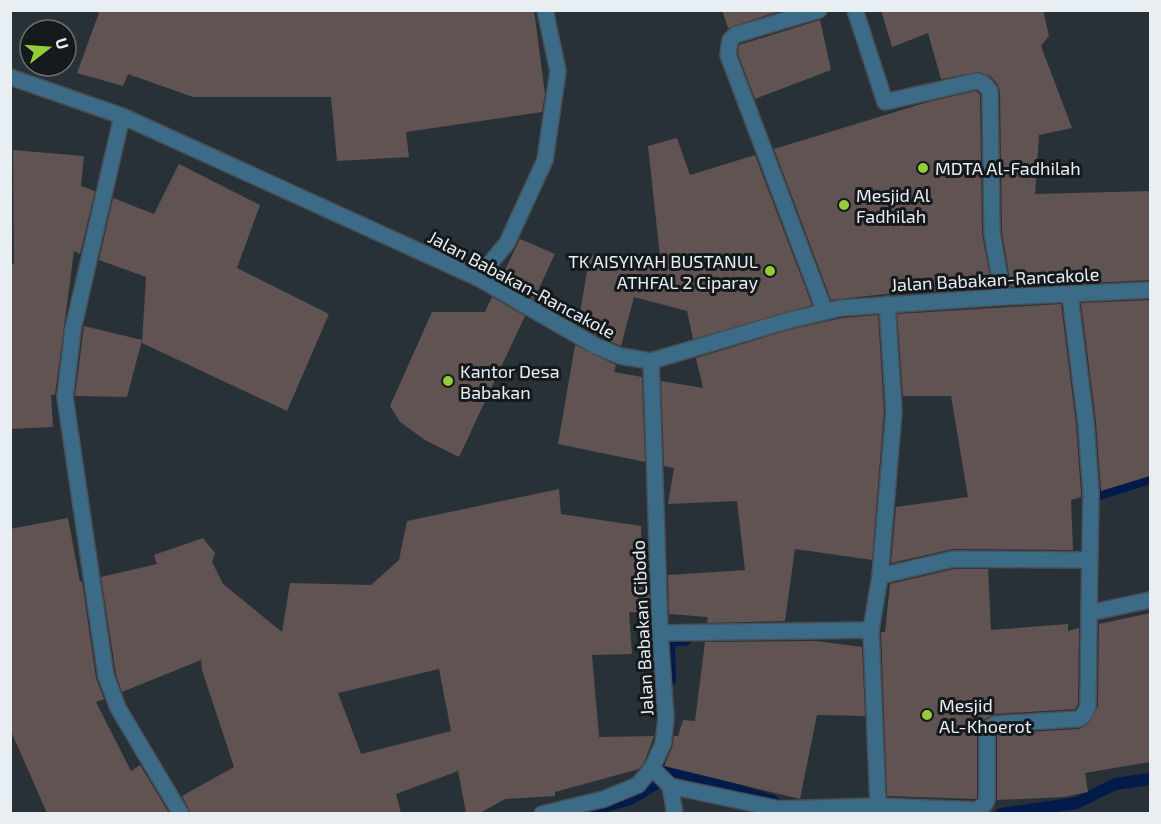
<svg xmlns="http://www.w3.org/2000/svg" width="1161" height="824" viewBox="0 0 1161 824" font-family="'Exo 2',sans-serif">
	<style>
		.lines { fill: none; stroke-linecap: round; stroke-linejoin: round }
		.stream { stroke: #031b4b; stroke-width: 12 }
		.building { fill: #605351; fill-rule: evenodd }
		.street-casing { stroke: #484f56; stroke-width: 18 }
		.street { stroke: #3b6b87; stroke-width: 15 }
		.poi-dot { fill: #96cc39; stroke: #15191c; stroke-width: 2 }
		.labels { text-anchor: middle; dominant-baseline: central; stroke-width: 6; stroke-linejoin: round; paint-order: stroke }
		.poi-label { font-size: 18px; fill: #e8eef2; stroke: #15191c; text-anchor: start }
		.street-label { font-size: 18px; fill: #e8eef2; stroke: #15191c }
	</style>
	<rect width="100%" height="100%" fill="#293138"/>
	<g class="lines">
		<!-- stream -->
		<g class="stream">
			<path d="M1093 504V496L1150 478"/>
			<path d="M670 680 669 640H685"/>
			<path d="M660 767 773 801"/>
			<path d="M580 814 630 799 655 784"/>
			<path d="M1001 814 1077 803 1115 784 1150 779"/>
		</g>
	</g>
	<!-- building -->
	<g class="building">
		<path d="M100 10H534L545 94 542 112 406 132 409 157 337 161 331 97H193L128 74 123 86 77 73Z"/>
		<path d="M722 10H783L728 28Z"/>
		<path d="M881 10H1043L1049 36 1041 46 1072 128 1039 135 1035 194 1150 191V280L1011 287 1002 232 1000 91 998 85 990 76 979 72 941 79 928 33 892 47Z"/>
		<path d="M820 20 831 70 755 99 738 54 739 45Z"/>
		<path d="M976 91 980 95 982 233 992 288 886 294 831 300 774 149 928 102Z"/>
		<path d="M677 138 690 175 755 155 812 305 693 339 687 311 634 297 621 346 600 337 578 324 590 255 661 265 648 146Z"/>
		<path d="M13 150 84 156 81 186 95 191 80 254 74 251 55 395H51L53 427 10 429V263L14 264Z"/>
		<path d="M179 164 260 205 237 268 329 314 287 411 142 343 146 277 99 260 113 198 154 214Z"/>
		<path d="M520 239 555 254 534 299 500 280Z"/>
		<path d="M492 297 525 316 459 457 425 440 400 422 390 406 432 312H485Z"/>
		<path d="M1150 300V476L1101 491 1096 422 1081 303Z"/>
		<path d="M1061 304 1076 424 1081 492V497L1071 500 1073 550 953 549 891 563 896 507 968 497 951 396H903L897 314Z"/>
		<path d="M878 315 884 411 872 560 795 549 785 621 707 623 708 617 669 614 668 575 745 570 737 501 668 504 674 468 664 466 661 381 703 388 696 358 792 329 842 318Z"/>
		<path d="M84 326 142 340 127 397 75 396Z"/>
		<path d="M575 345 616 365 614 372 642 377 645 462 558 444Z"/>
		<path d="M559 489 561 514 641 526 642 577 648 576 650 613 629 612 632 654 592 655 599 737 654 736 644 763 639 769 555 792V796L505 799 480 813H466L458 771 396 794 401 813H191L182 796 234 767 202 670 201 660 122 692 116 674 101 577 157 564 154 555 203 538 215 553 212 562 223 584 282 632 290 583 371 585 399 560 407 521ZM439 669 451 731 361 754 338 693Z"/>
		<path d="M68 518 80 582 82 581 96 678 104 699 96 702 131 771 140 765 169 813H47L10 729V529Z"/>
		<path d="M954 569H988L991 630 1068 624V631L1079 628 1078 704 1075 709 994 714 983 720 977 733V798L975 799 887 796 881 632H885L890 584Z"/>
		<path d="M1150 613V762L1085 773 1088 792 1064 797 997 800V734L1079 729 1088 724 1098 707 1099 624Z"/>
		<path d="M816 641 862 647 865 716 817 715 800 799 664 766 672 748 674 736H678L683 720 695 721 705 642Z"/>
	</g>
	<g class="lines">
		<!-- street casing -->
		<g class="street-casing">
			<g id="street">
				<path d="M819 10 735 35 730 40 728 55 825 312"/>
				<path d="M855 10 885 102 977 81 983 83 990 91 992 233 1003 297"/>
				<path d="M10 77 122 116 478 278 596 346 620 356 651 361 790 320 841 308 1003 297 1150 290"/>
				<path d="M122 116 73 329 65 397 106 676 118 708 181 814"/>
				<path d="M478 278 507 243 545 160 558 71 545 10"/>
				<path d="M1070 295 1086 423 1091 492 1089 613 1150 600"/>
				<path d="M880 576 894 411 887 304"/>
				<path d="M1089 613 1088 707 1083 716 1078 719 995 724 989 728 987 733V800L985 804 977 810 878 806 871 630 880 576 953 559 1090 560"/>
				<path d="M660 633 871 630"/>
				<path d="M652 768 670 786 779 809 878 806"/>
				<path d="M670 786 675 814"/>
				<path d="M542 814 604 799 638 785 652 768 663 744 666 719 660 633 651 361"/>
			</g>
		</g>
		<!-- street -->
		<use href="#street" class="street"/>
	</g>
	<!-- markers -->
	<g class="poi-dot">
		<circle cx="923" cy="168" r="6"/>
		<circle cx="844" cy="205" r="6"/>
		<circle cx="770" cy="271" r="6"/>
		<circle cx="448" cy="381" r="6"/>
		<circle cx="927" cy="715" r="6"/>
	</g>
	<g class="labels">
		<!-- poi labels -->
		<g class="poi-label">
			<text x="935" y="168">MDTA Al-Fadhilah</text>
			<text x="856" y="195">Mesjid Al<tspan x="856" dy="21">Fadhilah</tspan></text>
			<text x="758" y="261" text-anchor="end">TK AISYIYAH BUSTANUL<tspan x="758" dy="21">ATHFAL 2 Ciparay</tspan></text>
			<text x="460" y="371">Kantor Desa<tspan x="460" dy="21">Babakan</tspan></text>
			<text x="939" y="705">Mesjid<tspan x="939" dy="21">AL-Khoerot</tspan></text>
		</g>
		<!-- street labels -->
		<g class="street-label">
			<text transform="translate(995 279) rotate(-3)">Jalan Babakan-Rancakole</text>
			<text transform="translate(522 284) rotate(28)">Jalan Babakan-Rancakole</text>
			<text transform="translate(642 628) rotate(-93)">Jalan Babakan Cibodo</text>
		</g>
	</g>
	<!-- border -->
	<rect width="1161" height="824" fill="none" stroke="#e8eef2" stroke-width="24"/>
	<!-- north arrow -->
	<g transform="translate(48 48) rotate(73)"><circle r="28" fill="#15191c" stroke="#696e72" stroke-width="1.5"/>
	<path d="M0-4.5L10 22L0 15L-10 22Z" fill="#96cc39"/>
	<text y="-9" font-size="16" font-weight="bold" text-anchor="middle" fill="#e8eef2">U</text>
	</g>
</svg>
